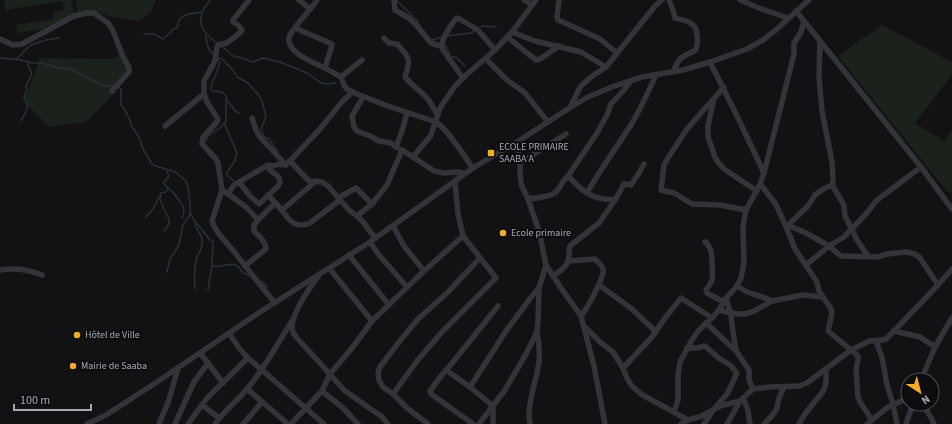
<svg xmlns="http://www.w3.org/2000/svg" width="952" height="424" viewBox="0 0 952 424" font-family="'Source Sans 3',sans-serif">
	<style>
		.green { fill: #1a221b }
		.lines { fill: none; stroke-linecap: round; stroke-linejoin: round }
		.stream { stroke: #283137; stroke-width: 1.5 }
		.street { stroke: #333439; stroke-width: 5.5 }
		.poi-dot { fill: #f3ac2b; stroke: #0d0d0f; stroke-width: 1.5 }
		.labels { text-anchor: middle; dominant-baseline: central; stroke-width: 4; stroke-linejoin: round; paint-order: stroke }
		.poi-label { font-size: 10px; fill: #a3a9b5; stroke: #0d0d0f; text-anchor: start }
	</style>
	<rect width="100%" height="100%" fill="#121214"/>
	<!-- green -->
	<g class="green">
		<path d="M4 0H71L75 16 50 28 17 33 16 25 54 19 53 12 64 10 62 1 6 10Z"/>
		<path d="M76 0H156L151 12 139 21 112 17 96 12 78 14Z"/>
		<path d="M882 25 952 62V75L915 123 944 141 952 130V194L946 190 838 56Z"/>
		<path d="M122 54 131 70 114 89 117 91 86 122 49 127 24 102 40 58 111 59Z"/>
	</g>
	<g class="lines">
		<!-- stream -->
		<g class="stream">
			<path d="M210 0C208 3 204 7 203 11 196 25 206 35 217 43"/>
			<path d="M396 0 417 20 419 25"/>
			<path d="M479 28 482 26 496 27"/>
			<path d="M144 34H154L163 39 171 32 173 29 177 28C178 25 178 21 180 19 185 13 195 13 202 12"/>
			<path d="M206 35C206 44 208 49 214 55"/>
			<path d="M446 36 471 33 476 30"/>
			<path d="M432 40 443 37"/>
			<path d="M444 45 446 46 450 56 457 58 465 66"/>
			<path d="M222 46 233 56 242 58 253 62 263 58 280 62 307 73 321 83 327 84 336 83"/>
			<path d="M0 58 21 60 32 63H42L60 68 71 69 91 80 103 86H114"/>
			<path d="M16 59 21 55 24 51 31 45 46 40 59 38"/>
			<path d="M217 59 221 58 233 70 237 77 248 83 255 91 258 94 262 101 266 117 261 129 264 137 269 139 278 152"/>
			<path d="M218 59 220 63 219 66 212 84 211 89 213 91 222 92 226 96V121L225 125 237 153 235 161 227 172V175L235 182"/>
			<path d="M117 87 121 89V105L125 110 130 120 131 125 139 137 143 149 152 164 156 166 175 172 186 181 188 188 190 203V215L183 225 179 245 170 259 167 272"/>
			<path d="M227 100 236 112 239 113"/>
			<path d="M21 121C25 113 31 105 24 98L27 89 26 86 32 74 27 63"/>
			<path d="M206 141 208 136 220 128 225 122"/>
			<path d="M168 188C174 193 184 204 184 211 184 213 183 216 182 218"/>
			<path d="M190 212 194 220 210 240 213 241 212 266C228 269 233 256 243 273L250 276"/>
			<path d="M146 217 153 209 160 195"/>
			<path d="M195 223C196 233 203 232 202 243 202 248 199 253 197 257 194 268 194 279 195 289"/>
			<path d="M164 231 169 224V219L160 200 161 193 166 192 168 188 164 184V182L169 176 167 171"/>
			<path d="M261 282 264 283 267 287"/>
			<path d="M208 290 210 277 212 266"/>
		</g>
		<!-- street -->
		<g class="street">
			<path d="M299 0 310 9"/>
			<path d="M317 0C312 8 291 30 289 37 286 53 315 63 325 68 330 71 336 74 341 77L344 85 347 89 357 94 385 105 436 122C451 133 462 154 473 168"/>
			<path d="M394 0 395 10 409 18 418 27 431 43 441 46"/>
			<path d="M524 0 532 5"/>
			<path d="M559 0 557 17 558 20 587 33 600 39 617 53"/>
			<path d="M669 0 673 10 675 18C680 20 688 20 692 24 696 27 697 32 697 36 699 56 692 49 681 58 677 62 675 68 673 72"/>
			<path d="M740 0 759 8 788 18"/>
			<path d="M796 11 921 167 952 209"/>
			<path d="M295 28 332 44V45L325 68"/>
			<path d="M512 32 535 41 581 52 606 67"/>
			<path d="M507 37 536 60 540 59 559 46"/>
			<path d="M384 38 389 43 397 44C410 58 411 59 405 77 411 85 420 90 427 98 431 103 434 109 437 114"/>
			<path d="M0 39 13 45 22 44 74 16 87 13H94L108 23 113 31 122 54 129 68V72L112 91"/>
			<path d="M820 41 819 76 822 111 832 162 833 180 832 185 844 205 845 216 857 240 868 256"/>
			<path d="M486 59 507 80 525 93 548 122"/>
			<path d="M710 62 738 118 764 173"/>
			<path d="M341 77 362 60"/>
			<path d="M463 78 443 50C439 41 449 29 454 21L456 19 458 18 478 30 495 50"/>
			<path d="M724 87 687 129 668 158 664 165 661 190 674 193 692 204 720 205 746 210"/>
			<path d="M204 94 207 102 218 119 217 122 203 137 202 144 216 159 218 163 222 190 212 221C215 232 225 241 232 249 246 267 260 285 275 303"/>
			<path d="M363 97 352 116 354 127 357 131 370 136 379 141 391 143 396 147"/>
			<path d="M714 98 708 126V137L715 157 718 162 724 169 757 191"/>
			<path d="M571 106 579 89 581 86 591 77 606 67 655 6 662 0"/>
			<path d="M252 118 256 130 260 137 286 165 320 129 341 103 352 92"/>
			<path d="M165 126 204 94V81L215 61 217 47 218 45 227 43 241 32 242 30 238 25 233 22V20L249 0"/>
			<path d="M398 148 396 147 402 131 407 113"/>
			<path d="M413 157 434 171 444 173 457 172 466 173"/>
			<path d="M290 161 309 181 322 182 328 186 350 211 357 216"/>
			<path d="M520 163 566 134"/>
			<path d="M267 166C268 167 269 169 271 171 275 174 279 175 280 182L278 186 259 204 250 196 239 182 268 165 273 166 279 164 285 165"/>
			<path d="M568 176C577 185 586 195 599 198 604 200 610 199 615 200L624 184H625L631 185 639 173 644 164"/>
			<path d="M316 181 282 210C289 221 296 229 310 223L340 200"/>
			<path d="M760 184 775 203 785 224 795 249 817 282 819 291 831 309 832 313 828 331 851 350 858 356V360L856 369 858 397 860 402 872 420"/>
			<path d="M225 192 228 194 234 185 239 182"/>
			<path d="M587 193C600 170 616 148 631 125 640 110 648 92 656 75"/>
			<path d="M228 194 246 207 258 220 275 203"/>
			<path d="M268 195 282 210"/>
			<path d="M338 198 356 188 372 204"/>
			<path d="M528 199C535 198 551 197 556 192 561 187 561 182 568 176L597 133 607 115 611 104 623 91 631 81"/>
			<path d="M785 224 806 233 829 246 841 256 878 257 887 254 906 252 915 254 920 258 938 285"/>
			<path d="M788 225 807 207 815 195 825 188 832 185"/>
			<path d="M393 226 404 246 424 271"/>
			<path d="M375 238 364 223 357 216 372 204 387 185 402 150 413 157 431 135 440 108 455 86 466 75 495 50 512 32 536 0"/>
			<path d="M370 242 379 255 407 287"/>
			<path d="M705 242H706C708 245 710 248 711 251 712 254 713 278 712 280 711 284 707 287 706 291L707 293 724 302"/>
			<path d="M349 255 389 305"/>
			<path d="M569 261 595 259C597 261 602 265 603 269 605 276 587 309 581 316"/>
			<path d="M546 265 561 288 581 316 594 366 605 424"/>
			<path d="M806 265 829 246 844 237 865 215 877 200 921 167"/>
			<path d="M245 266 266 249C266 242 259 236 254 231V225L258 220"/>
			<path d="M329 268 372 321"/>
			<path d="M0 270C17 268 26 269 42 275"/>
			<path d="M553 276C561 270 569 266 569 256 569 252 569 249 570 246L599 223 615 200"/>
			<path d="M318 277C309 288 292 313 292 328 292 331 294 334 296 337L320 363 344 390 369 408 381 416 388 424"/>
			<path d="M599 285 632 309 656 332"/>
			<path d="M737 286 747 292 765 298 772 301 803 295 822 297"/>
			<path d="M726 298 731 314 732 325 736 351 747 367 749 370V380L753 389"/>
			<path d="M719 310C731 313 742 317 754 311 760 308 766 304 772 301"/>
			<path d="M706 323 736 351"/>
			<path d="M585 327 600 342 613 352 623 368 627 378 631 385 641 394 688 420"/>
			<path d="M894 331 920 337 935 347"/>
			<path d="M229 333 239 348 248 358 324 424"/>
			<path d="M876 341 882 357 887 385 893 404 897 424"/>
			<path d="M687 348H697L705 346 720 359 730 365 737 373 727 394 714 409 704 424"/>
			<path d="M208 363 223 383"/>
			<path d="M623 368 652 337 665 318 681 298 712 318"/>
			<path d="M446 370 470 387"/>
			<path d="M921 380 935 347 952 318"/>
			<path d="M247 389 288 424"/>
			<path d="M322 391 343 408 358 424"/>
			<path d="M393 394 383 387 379 380 378 372 380 367 399 342 418 319 447 293 480 258"/>
			<path d="M743 398 748 410 750 424"/>
			<path d="M920 404C927 410 931 416 934 424"/>
			<path d="M202 405 219 418"/>
			<path d="M674 412 678 400V375L680 362 692 340 699 330 712 318 719 310 726 298 737 286 741 278 744 263 743 227 745 215 746 210 760 184 764 173 794 54V43L801 32 804 21"/>
			<path d="M87 424 106 415 160 380 260 312 370 242 473 168 517 142 571 107 588 97 612 87 642 77 683 70 710 62 747 49 763 40 777 29 809 0"/>
			<path d="M159 424 169 400 178 368"/>
			<path d="M175 424 194 382 208 363 200 353"/>
			<path d="M188 424 207 398 248 358"/>
			<path d="M215 424C224 411 237 401 247 389 265 368 277 344 292 321"/>
			<path d="M243 424 262 402"/>
			<path d="M291 424 322 391 330 374 352 348 372 321 424 271 463 236"/>
			<path d="M428 424 407 408 393 394 417 361 441 333 496 278 463 236 458 214 455 182"/>
			<path d="M473 424 431 394 430 391 441 376 453 362 498 306"/>
			<path d="M479 424 505 390 526 354 537 332 538 321 539 288 546 265 539 231 528 199 521 184 520 172V163L517 142"/>
			<path d="M493 424V406L470 387 506 331 532 296 539 288"/>
			<path d="M530 424C526 404 537 381 539 361 540 351 539 342 537 332"/>
			<path d="M681 424 688 420 702 416 720 406 740 401"/>
			<path d="M727 424 740 401 753 389 770 387 799 386 807 383 851 350 869 341 882 340 886 339 894 331 938 285 952 269"/>
			<path d="M764 424 772 416 777 408 779 398 784 387"/>
			<path d="M799 424 805 414 824 390 826 382V369"/>
			<path d="M867 424 888 407 908 398"/>
			<path d="M906 424 913 404"/>
		</g>
	</g>
	<!-- markers -->
	<g class="poi-dot">
		<rect x="487" y="149" width="8" height="8" rx="2"/>
		<circle cx="503" cy="233" r="4"/>
		<circle cx="77" cy="335" r="4"/>
		<circle cx="73" cy="366" r="4"/>
	</g>
	<g class="labels">
		<!-- poi labels -->
		<g class="poi-label">
			<text x="499" y="147">ECOLE PRIMAIRE<tspan x="499" dy="12">SAABA A</tspan></text>
			<text x="511" y="233">Ecole primaire</text>
			<text x="85" y="335">Hôtel de Ville</text>
			<text x="81" y="366">Mairie de Saaba</text>
		</g>
	</g>
	<!-- north arrow -->
	<g transform="translate(920 392) rotate(144)"><circle r="19" fill="#0d0d0f" stroke="#494b51"/>
	<path d="M0-3L7 15L0 10L-7 15Z" fill="#f3ac2b"/>
	<text y="-6" font-size="11" font-weight="bold" text-anchor="middle" fill="#a3a9b5">N</text>
	</g>
	<!-- scale -->
	<path d="M14 404v6h77v-6" fill="none" stroke="#a3a9b5" stroke-width="2"/>
	<text x="20" y="404" font-size="12" fill="#a3a9b5" stroke="#0d0d0f" stroke-width="3" paint-order="stroke">100 m</text>
</svg>
